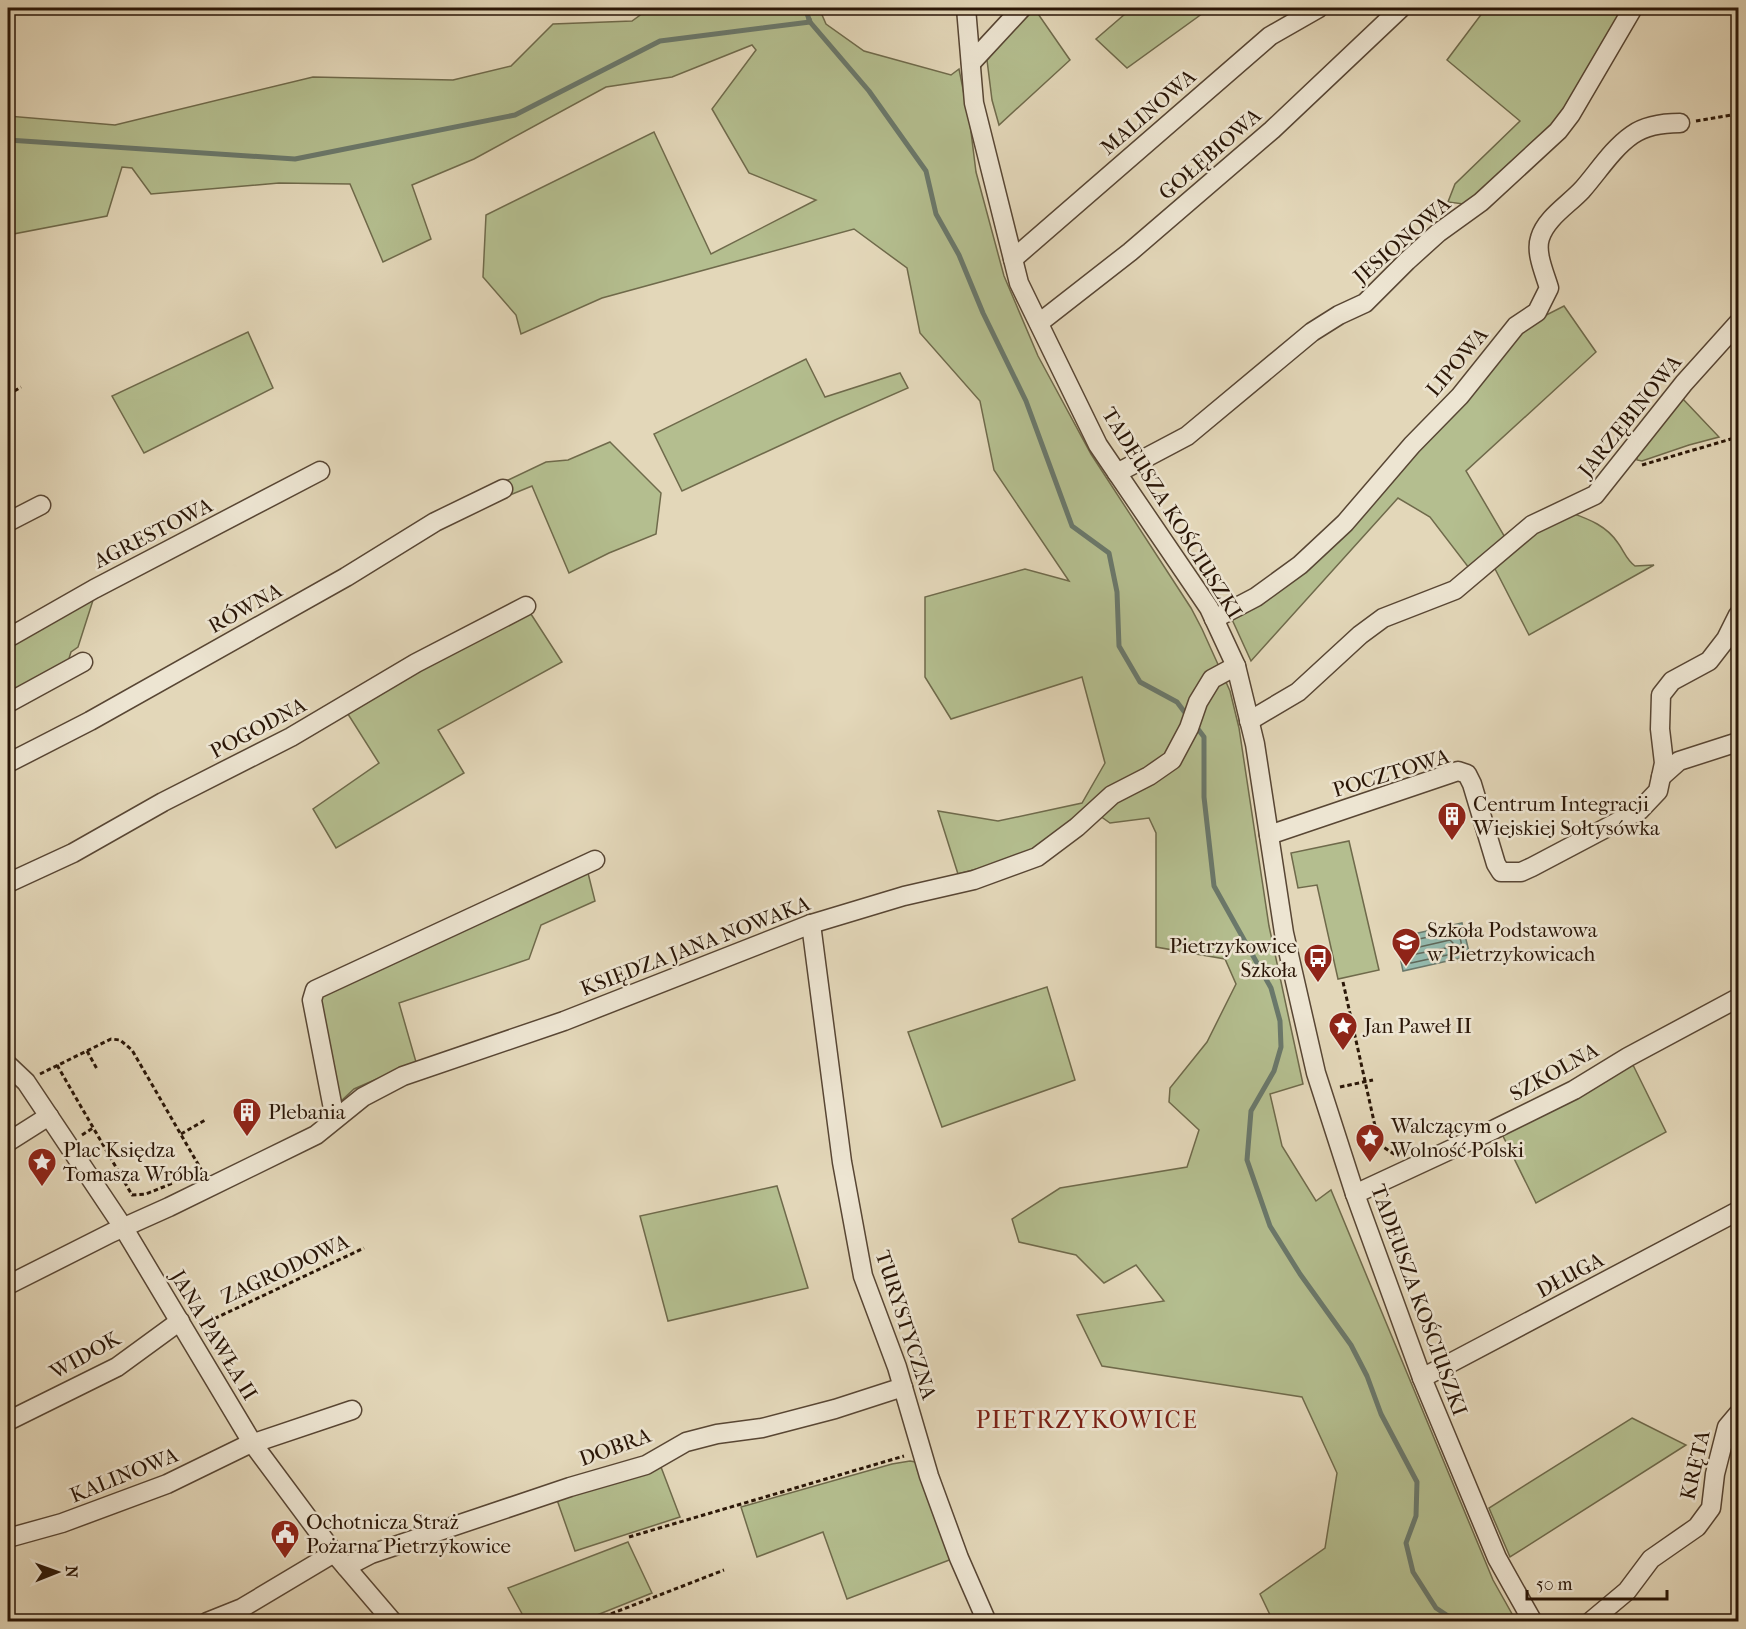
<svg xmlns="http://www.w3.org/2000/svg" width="1746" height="1629" viewBox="0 0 1746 1629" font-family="'IM FELL French Canon',serif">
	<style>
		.green { fill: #b4be8f; stroke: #6f6a4b; stroke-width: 1.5 }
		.water { fill: #95baae; stroke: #6a786b; stroke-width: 1.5 }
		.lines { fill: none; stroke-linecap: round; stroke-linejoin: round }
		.shore { stroke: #60685a; stroke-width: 1.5 }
		.stream { stroke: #6a786b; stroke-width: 5 }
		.minor-casing { stroke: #584634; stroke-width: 21 }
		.path { stroke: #2a1607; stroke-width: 3; stroke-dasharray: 4.5 3; stroke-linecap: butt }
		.minor { stroke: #ede5d2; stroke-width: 18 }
		.labels { text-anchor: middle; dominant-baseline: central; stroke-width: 5; stroke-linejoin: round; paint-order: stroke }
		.street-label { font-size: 21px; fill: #2a1607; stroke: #ede5d2 }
		.poi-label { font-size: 21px; fill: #2a1607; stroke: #ede5d2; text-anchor: start }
		.quarter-label { font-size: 24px; letter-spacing: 1.5px; fill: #7a1f14; stroke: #ede5d2 }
	</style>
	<rect width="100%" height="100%" fill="#e3d7b9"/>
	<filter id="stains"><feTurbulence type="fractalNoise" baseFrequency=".00333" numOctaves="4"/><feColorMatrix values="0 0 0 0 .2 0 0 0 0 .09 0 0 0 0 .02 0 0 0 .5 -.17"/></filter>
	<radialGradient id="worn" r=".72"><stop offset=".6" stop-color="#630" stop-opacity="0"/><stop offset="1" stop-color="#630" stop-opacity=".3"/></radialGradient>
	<!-- green -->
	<g class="green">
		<path d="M650 8H819L826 24 864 51 951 75 959 69 970 124 976 172 1004 276 1038 356 1091 454 1191 608 1202 629 1230 691 1239 728 1269 926 1303 1084 1270 1094 1282 1146 1316 1201 1331 1190 1493 1580 1516 1621H1273L1260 1594 1325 1548 1337 1473 1302 1397 1102 1366 1077 1315 1164 1301 1136 1265 1104 1283 1076 1255 1019 1242 1012 1219 1060 1188 1187 1167 1199 1130 1169 1102 1170 1088 1207 1042 1236 984 1225 959 1156 947V833L1149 818 1110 823 1090 809 1039 847 1007 861 958 874 938 811 998 821 1082 803 1105 763 1082 677 951 719 925 677V597L1025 569 1069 581 994 470 980 401 920 333 907 268 854 229 602 298 521 334 516 315 483 277 486 215 654 132 711 254 816 200 749 173 712 109 756 50 752 45 672 77 606 87 474 159 412 185 431 239 383 262 350 184 279 183 151 194 132 168 122 167 107 216 8 235V116L115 125 313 77 453 80 511 66 553 24 632 21Z"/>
		<path d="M1029 8H1034L1070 60 999 125 992 100 987 60Z"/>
		<path d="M1132 8H1210L1127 68 1096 39Z"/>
		<path d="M1486 8H1625L1566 114 1471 205 1448 202 1455 184 1520 121 1447 60Z"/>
		<path d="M1564 306 1596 352 1466 471 1506 539 1469 568 1430 517 1398 498 1251 661 1230 615 1296 574 1517 330Z"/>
		<path d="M248 332 273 388 144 453 112 396Z"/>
		<path d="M806 359 825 397 900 373 908 388 835 420 682 491 654 434Z"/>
		<path d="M1682 398 1719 437 1689 445 1642 461 1637 460V455Z"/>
		<path d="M610 442 661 493 656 534 609 553 569 573 532 486 510 495 504 482 546 462 568 460Z"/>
		<path d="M1569 512C1588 519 1606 525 1618 543 1624 551 1626 559 1635 566L1654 565 1529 635 1492 563 1533 530Z"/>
		<path d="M95 594 78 647 71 652 67 665 8 697V641Z"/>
		<path d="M529 611 562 662 438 730 464 773 336 848 313 809 379 763 346 711Z"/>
		<path d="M1349 841 1379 970 1338 979 1317 885 1298 888 1291 853Z"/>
		<path d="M588 873 595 901 541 925 529 959 399 1003 416 1062 354 1089 339 1103 317 1002 321 992Z"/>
		<path d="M1047 987 1075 1080 942 1127 908 1032Z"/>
		<path d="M1633 1065 1666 1132 1536 1203 1502 1134Z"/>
		<path d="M777 1186 808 1288 668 1321 640 1216Z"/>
		<path d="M1632 1418 1686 1445 1510 1557 1489 1508Z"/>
		<path d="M910 1461 921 1463 952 1559 847 1599 823 1532 757 1557 741 1507 892 1464Z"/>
		<path d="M661 1467 680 1517 575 1551 556 1497Z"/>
		<path d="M628 1542 652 1593 582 1621H526L508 1588Z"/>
	</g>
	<!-- water -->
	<path class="water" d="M1462 923 1470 956 1403 971 1396 938Z"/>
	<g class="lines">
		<!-- shore -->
		<g class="shore">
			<path d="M1456 931C1460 934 1463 947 1461 952L1411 963 1408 962 1404 945 1405 942Z"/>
			<path d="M1450 940 1453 943 1451 947 1416 954 1413 952 1415 948Z"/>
		</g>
		<!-- stream -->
		<g class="stream">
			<path d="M805 8 810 22 869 91 926 171 936 214 959 255 983 313 1026 401 1072 526 1109 553 1117 592 1119 646 1140 682 1177 702 1189 718"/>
			<path d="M8 140 295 159 515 115 660 41 810 22 809 19"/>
			<path d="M1195 725 1204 737V797L1214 886 1271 988 1280 1021 1281 1047 1274 1071 1251 1111 1247 1160 1270 1226 1300 1274 1351 1345 1367 1376 1381 1414 1417 1482 1416 1516 1406 1543 1413 1572 1436 1608 1457 1622"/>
		</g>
		<!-- minor casing -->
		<g class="minor-casing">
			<g id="minor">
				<path d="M966 8 974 103 1019 283 1098 445 1209 608 1236 666 1255 744 1284 933 1316 1073 1355 1194 1422 1378 1497 1558 1533 1622"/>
				<path d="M971 63 1022 8"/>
				<path d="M1013 259 1270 36 1319 8"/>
				<path d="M1039 323 1130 252 1272 130 1401 8"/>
				<path d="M1117 473 1187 436 1312 332 1339 315 1365 303 1407 261 1438 233 1481 202 1558 131 1571 114 1633 8"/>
				<path d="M8 522 41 505"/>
				<path d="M1214 619 1256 597 1300 565 1345 523 1412 445 1460 396 1516 326 1537 312 1549 288C1545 274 1535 253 1540 238 1546 218 1568 205 1582 190 1598 172 1612 149 1632 135 1646 125 1664 123 1680 123"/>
				<path d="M8 638 94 589 320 471"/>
				<path d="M8 703 83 662"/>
				<path d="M1249 721 1298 692 1360 635 1383 618 1455 590 1532 525 1595 495 1684 383 1738 323"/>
				<path d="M8 763 90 721 346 577 435 522 503 489"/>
				<path d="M1661 777 1679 761 1738 742"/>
				<path d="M1269 835 1458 771 1467 774 1472 784 1496 864 1501 872H1521L1532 867 1640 810 1658 791 1664 763 1660 729 1661 695 1672 681 1709 661 1726 639 1738 615"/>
				<path d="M8 883 73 853 163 802 291 737 416 663 526 606"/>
				<path d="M811 924 842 1162 863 1276 897 1367 929 1476 959 1558 987 1622"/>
				<path d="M8 1065 26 1082 123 1227 253 1444 334 1553 393 1622"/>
				<path d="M335 1119 312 1000 315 990 595 860"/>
				<path d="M8 1142 49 1116"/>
				<path d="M1355 1194 1495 1129 1574 1090 1628 1057 1738 998"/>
				<path d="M8 1285 111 1233 169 1207 316 1135 363 1097 403 1076 564 1021 811 924 904 896 974 880 1037 857 1077 827 1112 795 1149 776 1172 760 1189 728 1198 702 1212 679 1236 666"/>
				<path d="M1422 1378 1738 1211"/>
				<path d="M8 1421 117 1367 180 1321"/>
				<path d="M8 1538 62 1523 167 1484 245 1446 352 1410"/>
				<path d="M346 1567 371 1554 570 1487 646 1465 686 1442 717 1434 762 1428 835 1409 903 1387"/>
				<path d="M207 1622 242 1608 334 1553"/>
				<path d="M1590 1622 1627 1591 1651 1559 1697 1527 1711 1508 1715 1474 1727 1427 1738 1414"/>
			</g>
		</g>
		<!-- path -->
		<g class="path">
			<path d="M1696 121 1738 114"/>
			<path d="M8 395 21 387"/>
			<path d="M1642 465 1738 437"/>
			<path d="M1343 982 1379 1144 1397 1156"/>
			<path d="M87 1051 97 1069"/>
			<path d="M57 1065 132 1195 146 1194 173 1183"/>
			<path d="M40 1074 111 1039 120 1040 132 1050 202 1171"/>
			<path d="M1340 1087 1373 1080"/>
			<path d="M181 1134 207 1119"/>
			<path d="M82 1135 93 1128"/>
			<path d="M201 1325 364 1248"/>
			<path d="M629 1537 904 1456"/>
			<path d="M590 1622 724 1570"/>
		</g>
		<!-- minor -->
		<use href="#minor" class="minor"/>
	</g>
	<!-- icons -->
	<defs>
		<g id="building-pin" transform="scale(1.5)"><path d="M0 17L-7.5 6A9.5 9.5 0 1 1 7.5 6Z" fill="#8f2418" stroke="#ede5d2"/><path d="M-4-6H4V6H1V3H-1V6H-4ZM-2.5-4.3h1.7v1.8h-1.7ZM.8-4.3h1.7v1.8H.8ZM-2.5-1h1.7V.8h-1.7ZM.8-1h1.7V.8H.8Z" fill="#fff"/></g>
		<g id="school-pin" transform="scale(1.5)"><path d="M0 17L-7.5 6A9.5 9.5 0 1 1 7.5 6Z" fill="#8f2418" stroke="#ede5d2"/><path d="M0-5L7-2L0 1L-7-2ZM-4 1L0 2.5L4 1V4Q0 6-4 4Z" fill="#fff"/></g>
		<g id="bus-pin" transform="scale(1.5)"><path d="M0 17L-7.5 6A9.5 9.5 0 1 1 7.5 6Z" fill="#8f2418" stroke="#ede5d2"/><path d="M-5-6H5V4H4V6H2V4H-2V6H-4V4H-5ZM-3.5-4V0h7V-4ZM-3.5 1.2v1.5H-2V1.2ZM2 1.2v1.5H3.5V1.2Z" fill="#fff"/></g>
		<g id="sight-pin" transform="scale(1.5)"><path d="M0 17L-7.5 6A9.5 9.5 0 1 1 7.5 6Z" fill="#8f2418" stroke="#ede5d2"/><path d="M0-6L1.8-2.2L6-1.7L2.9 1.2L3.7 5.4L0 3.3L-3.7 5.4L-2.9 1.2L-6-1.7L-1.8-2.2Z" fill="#fff"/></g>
		<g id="civic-pin" transform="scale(1.5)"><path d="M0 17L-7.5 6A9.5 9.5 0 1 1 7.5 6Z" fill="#8f2418" stroke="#ede5d2"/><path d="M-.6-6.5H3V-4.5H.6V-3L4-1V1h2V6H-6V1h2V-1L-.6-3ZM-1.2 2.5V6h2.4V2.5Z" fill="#fff"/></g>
	</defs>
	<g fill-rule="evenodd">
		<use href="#building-pin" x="1452" y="816"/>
		<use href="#school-pin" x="1406" y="942"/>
		<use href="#bus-pin" x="1318" y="958"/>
		<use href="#sight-pin" x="1343" y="1026"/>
		<use href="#building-pin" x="247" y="1112"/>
		<use href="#sight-pin" x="1370" y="1138"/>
		<use href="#sight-pin" x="42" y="1162"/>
		<use href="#civic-pin" x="285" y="1534"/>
	</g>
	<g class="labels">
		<!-- street labels -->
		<g class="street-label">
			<text transform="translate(1148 112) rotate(-41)">MALINOWA</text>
			<text transform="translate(1210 154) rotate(-41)">GOŁĘBIOWA</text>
			<text transform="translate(1402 240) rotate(-41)">JESIONOWA</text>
			<text transform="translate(1457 362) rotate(-50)">LIPOWA</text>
			<text transform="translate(1630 416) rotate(-51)">JARZĘBINOWA</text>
			<text transform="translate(1172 513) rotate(58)">TADEUSZA KOŚCIUSZKI</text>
			<text transform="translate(153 533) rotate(-27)">AGRESTOWA</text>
			<text transform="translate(245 608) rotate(-29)">RÓWNA</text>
			<text transform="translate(258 728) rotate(-28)">POGODNA</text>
			<text transform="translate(1391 773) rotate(-17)">POCZTOWA</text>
			<text transform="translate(695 946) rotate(-21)">KSIĘDZA JANA NOWAKA</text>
			<text transform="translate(1554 1072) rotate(-29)">SZKOLNA</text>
			<text transform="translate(285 1269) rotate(-25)">ZAGRODOWA</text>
			<text transform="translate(1570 1275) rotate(-28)">DŁUGA</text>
			<text transform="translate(1419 1300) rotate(70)">TADEUSZA KOŚCIUSZKI</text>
			<text transform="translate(906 1325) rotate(72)">TURYSTYCZNA</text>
			<text transform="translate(214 1335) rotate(59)">JANA PAWŁA II</text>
			<text transform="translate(85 1355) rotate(-29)">WIDOK</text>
			<text transform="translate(615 1447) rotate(-20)">DOBRA</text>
			<text transform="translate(1695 1465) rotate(-77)">KRĘTA</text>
			<text transform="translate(124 1475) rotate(-22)">KALINOWA</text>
		</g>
		<!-- poi labels -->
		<g class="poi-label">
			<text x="1473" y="804">Centrum Integracji<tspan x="1473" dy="24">Wiejskiej Sołtysówka</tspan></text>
			<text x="1427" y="930">Szkoła Podstawowa<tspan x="1427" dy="24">w Pietrzykowicach</tspan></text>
			<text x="1297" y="946" text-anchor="end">Pietrzykowice<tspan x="1297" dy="24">Szkoła</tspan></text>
			<text x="1364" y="1026">Jan Paweł II</text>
			<text x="268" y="1112">Plebania</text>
			<text x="1391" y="1126">Walczącym o<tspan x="1391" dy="24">Wolność Polski</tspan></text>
			<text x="63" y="1150">Plac Księdza<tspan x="63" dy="24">Tomasza Wróbla</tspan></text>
			<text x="306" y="1522">Ochotnicza Straż<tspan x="306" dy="24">Pożarna Pietrzykowice</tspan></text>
		</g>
		<!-- quarter labels -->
		<g class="quarter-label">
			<text x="1087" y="1420">PIETRZYKOWICE</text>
		</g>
	</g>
	<!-- margin -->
	<rect width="1746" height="1629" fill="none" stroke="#e3d7b9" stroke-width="30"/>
	<rect x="9" y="9" width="1728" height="1611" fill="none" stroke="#2a1607" stroke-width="3"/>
	<rect x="15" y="15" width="1716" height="1599" fill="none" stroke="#2a1607" stroke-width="1.5"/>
	<!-- north arrow -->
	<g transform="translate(57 1572) rotate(89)" stroke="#ede5d2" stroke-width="4.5" paint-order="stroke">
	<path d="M0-4.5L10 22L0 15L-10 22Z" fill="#2a1607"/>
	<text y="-9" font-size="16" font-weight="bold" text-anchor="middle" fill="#2a1607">N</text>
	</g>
	<!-- scale -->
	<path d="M1527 1590v9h140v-9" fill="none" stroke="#2a1607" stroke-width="3"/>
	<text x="1536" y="1590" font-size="18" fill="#2a1607" stroke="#ede5d2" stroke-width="4.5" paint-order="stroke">50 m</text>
	<rect width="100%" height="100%" filter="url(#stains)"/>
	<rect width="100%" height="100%" fill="url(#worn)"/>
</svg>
